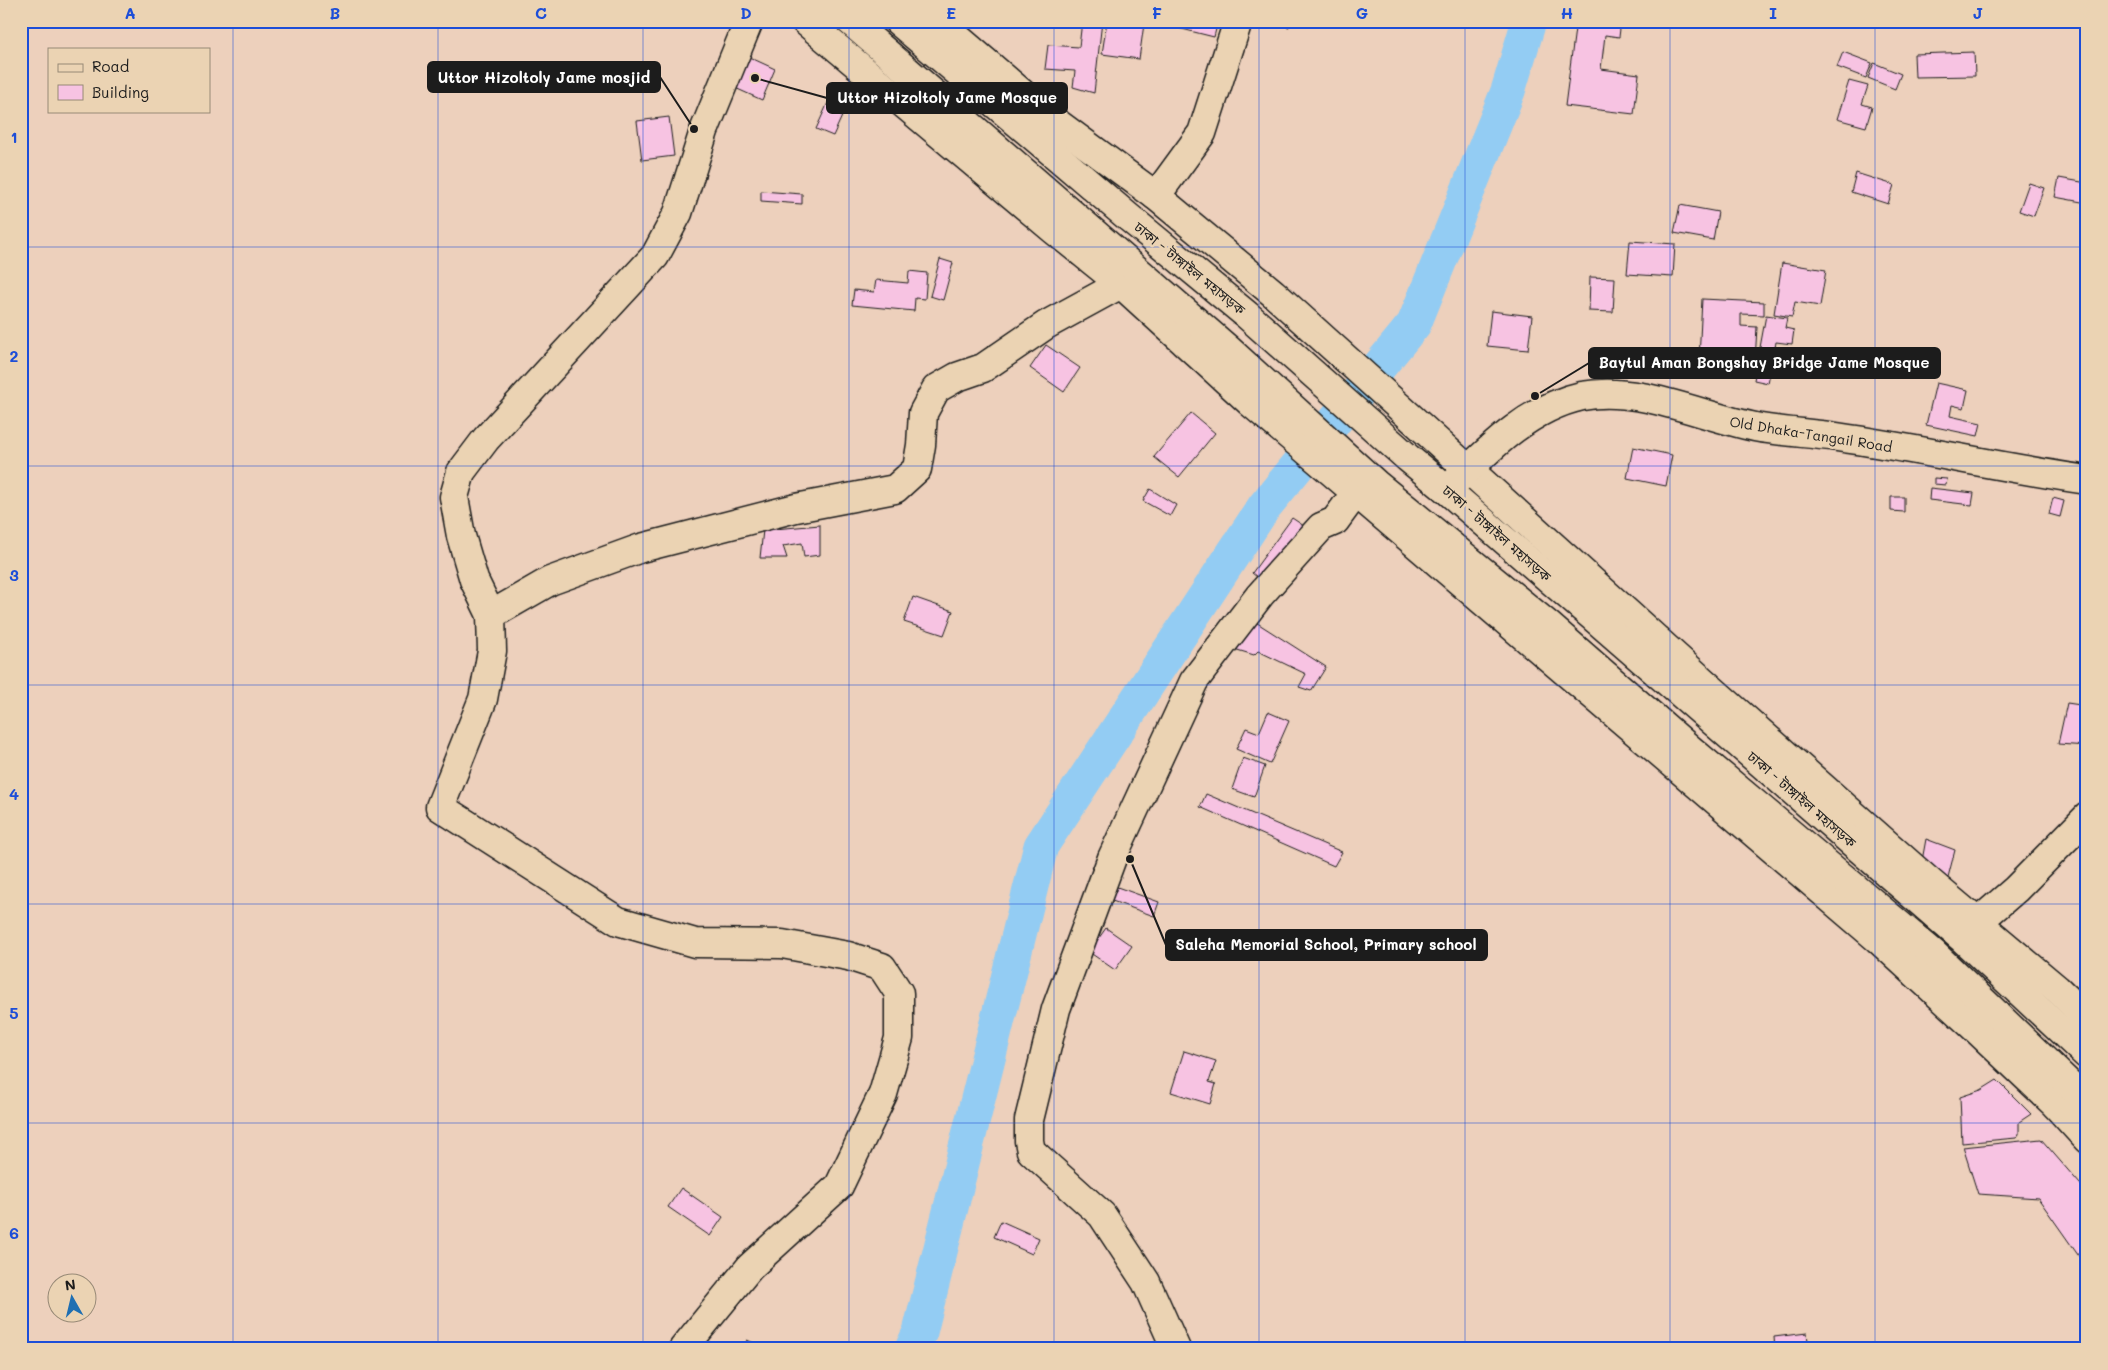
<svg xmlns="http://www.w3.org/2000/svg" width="2108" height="1370" viewBox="0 0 2108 1370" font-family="Mali,'Noto Sans Bengali',sans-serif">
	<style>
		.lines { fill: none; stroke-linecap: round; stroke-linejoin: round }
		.river { stroke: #93ccf3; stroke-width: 35 }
		.building { fill: #f7c3e2; stroke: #1c1c1c }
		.minor-casing { stroke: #1c1c1c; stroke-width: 31 }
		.highway-casing { stroke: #1c1c1c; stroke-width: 31 }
		.minor { stroke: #ebd3b3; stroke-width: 28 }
		.highway { stroke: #ebd3b3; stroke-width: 28 }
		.grid { fill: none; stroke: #1d4ed8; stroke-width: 1; stroke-opacity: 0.55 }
		.labels { text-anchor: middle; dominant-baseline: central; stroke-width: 5; stroke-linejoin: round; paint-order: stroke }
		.street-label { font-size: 14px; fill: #1c1c1c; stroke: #ebd3b3 }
		.leader { fill: none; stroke: #1c1c1c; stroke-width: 2 }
		.callout-dot { fill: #1c1c1c; stroke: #ebd3b3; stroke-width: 2 }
		.callout { fill: #1c1c1c; stroke: #1c1c1c; stroke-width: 2 }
		.callout-label { font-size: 15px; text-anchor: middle; font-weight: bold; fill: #fff }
		.neatline { fill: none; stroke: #1d4ed8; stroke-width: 2 }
		.grid-label { font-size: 16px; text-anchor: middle; font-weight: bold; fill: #1d4ed8 }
	</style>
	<rect width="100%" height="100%" fill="#edd0bc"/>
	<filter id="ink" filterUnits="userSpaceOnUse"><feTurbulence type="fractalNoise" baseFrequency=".02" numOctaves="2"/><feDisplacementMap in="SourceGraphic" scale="10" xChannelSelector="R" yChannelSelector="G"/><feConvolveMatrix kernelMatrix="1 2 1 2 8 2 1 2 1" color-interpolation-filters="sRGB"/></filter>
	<g filter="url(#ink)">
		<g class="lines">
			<!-- river -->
			<path class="river" d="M912 1349 920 1332 1041 846 1264 507 1414 324 1508 91 1529 21"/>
		</g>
		<!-- building -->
		<g class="building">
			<path d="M1082 21H1102L1094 93 1073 87 1075 71 1045 69 1048 45 1079 47Z"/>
			<path d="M1107 21 1144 24 1139 59 1102 54Z"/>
			<path d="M1167 21H1218L1214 37 1166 25Z"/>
			<path d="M1267 21H1290L1289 27Z"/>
			<path d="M1576 21H1621L1619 37 1605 35 1601 69 1639 74 1634 114 1565 106Z"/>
			<path d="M1843 52 1872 63 1866 78 1837 67Z"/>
			<path d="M1974 52 1975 76 1915 77 1914 54Z"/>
			<path d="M749 57 775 69 762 100 733 87Z"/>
			<path d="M1874 63 1901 74 1895 89 1868 78Z"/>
			<path d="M1849 81 1868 86 1862 104 1872 107 1866 127 1837 119Z"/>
			<path d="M831 96 848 103 833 136 816 129Z"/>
			<path d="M669 117 674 156 642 160 637 121Z"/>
			<path d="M1856 173 1894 185 1888 204 1851 192Z"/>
			<path d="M2059 178 2087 183V203L2055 197Z"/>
			<path d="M2029 183 2044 188 2034 216 2019 211Z"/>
			<path d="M761 191 802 194V204L761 201Z"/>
			<path d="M1680 205 1718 212 1713 240 1674 233Z"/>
			<path d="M1630 241 1675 244 1673 277 1627 274Z"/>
			<path d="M940 259 953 263 943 300 930 296Z"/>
			<path d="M1782 263 1826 270 1820 306 1795 302 1792 317 1774 314Z"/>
			<path d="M909 271 927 273 925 299 915 298 914 311 852 305 854 290 874 292 876 280 908 283Z"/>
			<path d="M1590 277 1615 278 1613 312 1589 311Z"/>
			<path d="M1702 299 1764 302V315L1741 314V326L1757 327 1755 361 1699 359Z"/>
			<path d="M1491 311 1532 316 1528 350 1487 346Z"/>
			<path d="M1766 315 1787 318 1785 328 1794 330 1792 344 1776 342 1768 383 1754 380Z"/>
			<path d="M1046 345 1080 368 1064 392 1030 368Z"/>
			<path d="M1936 383 1968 390 1964 408 1952 405 1950 416 1981 423 1978 436 1926 425Z"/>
			<path d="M1191 413 1215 433 1179 477 1154 457Z"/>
			<path d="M1633 447 1672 455 1666 486 1627 478Z"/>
			<path d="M1934 478 1947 479 1946 485 1934 484Z"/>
			<path d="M1930 488 1974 493 1972 505 1929 500Z"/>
			<path d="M1150 489 1176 505 1170 516 1143 501Z"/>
			<path d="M1891 497H1904V512L1891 511Z"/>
			<path d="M2053 498 2064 501 2060 517 2049 514Z"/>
			<path d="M1292 518 1307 528 1266 584 1252 573Z"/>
			<path d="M820 525V555L804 557 802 543 783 546 787 558H760L763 530Z"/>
			<path d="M913 597 953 611 944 635 904 622Z"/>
			<path d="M1251 619 1326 667 1311 691 1299 687 1306 674 1258 651 1254 655 1234 649Z"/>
			<path d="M2067 703 2087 706V746L2058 744Z"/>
			<path d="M1268 712 1289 721 1270 764 1236 749 1246 728 1259 733Z"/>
			<path d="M1243 758 1265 766 1254 797 1232 789Z"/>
			<path d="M1206 794 1342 852 1334 866 1200 807Z"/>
			<path d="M1926 839 1955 850 1946 885 1921 866Z"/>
			<path d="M1106 883 1159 902 1154 916 1101 897Z"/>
			<path d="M1106 928 1132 946 1115 970 1089 952Z"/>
			<path d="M1184 1051 1216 1061 1209 1082 1216 1084 1210 1104 1171 1092Z"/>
			<path d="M1997 1080 2031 1114 2019 1122V1134L2016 1138 1962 1143 1960 1097 1981 1090Z"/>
			<path d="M2041 1139 2087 1192V1261L2083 1262 2038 1198 1978 1194 1963 1147Z"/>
			<path d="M681 1188 723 1217 710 1236 668 1207Z"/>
			<path d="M1001 1221 1039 1238 1032 1254 994 1237Z"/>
			<path d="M1807 1333 1809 1349H1775L1774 1337Z"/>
			<path d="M747 1340 768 1349H743Z"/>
		</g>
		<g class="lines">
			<!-- minor casing -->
			<g class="minor-casing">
				<g id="minor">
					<path d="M805 21 1054 230 1121 284 1250 402 1878 939 1977 1030 2056 1105"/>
					<path d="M938 21 1053 120 1156 196 1273 293 1707 685"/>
					<path d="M1156 196 1202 133 1238 21"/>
					<path d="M491 615 550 581 641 548 796 508 895 489 917 469 921 445 923 413 936 389 957 377 983 368 1046 325 1121 284"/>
					<path d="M1689 692 1707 685 1932 884 2057 989 2087 1018"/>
					<path d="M1978 922 2016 889 2087 817"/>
					<path d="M2065 1089 2056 1105 2087 1139"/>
					<path d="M683 1349 750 1267 839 1186 883 1094 899 1038V993L882 967 848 956 782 944 695 943 618 921 440 807 483 699 492 651 491 615 474 580 461 536 454 497 461 472 486 439 655 256 678 213 704 131 749 21"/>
					<path d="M1176 1349 1146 1282 1102 1215 1031 1151 1029 1141V1120L1056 1009 1112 858 1194 681 1260 595 1321 527 1335 521 1357 491"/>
				</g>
			</g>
			<!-- highway casing -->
			<g class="highway-casing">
				<g id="highway">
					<path d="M850 21 1229 350 1376 484 1547 624 1690 749 1934 954 2087 1101"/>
					<path d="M898 21 1127 216 1247 315 1408 458 1447 490 1963 939 2087 1055"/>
					<path d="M1447 490C1486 452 1527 408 1582 396 1638 385 1700 416 1755 427 1782 432 1810 433 1837 437 1921 449 2003 468 2087 480"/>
				</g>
			</g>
			<!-- minor -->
			<use href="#minor" class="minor"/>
			<!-- highway -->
			<use href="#highway" class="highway"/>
		</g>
	</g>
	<!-- grid -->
	<path class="grid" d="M233 21V1349M438 21V1349M643 21V1349M849 21V1349M1054 21V1349M1259 21V1349M1465 21V1349M1670 21V1349M1875 21V1349M21 247H2087M21 466H2087M21 685H2087M21 904H2087M21 1123H2087"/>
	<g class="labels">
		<!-- street labels -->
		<g class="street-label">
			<text transform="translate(1190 268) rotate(39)">ঢাকা - টাঙ্গাইল মহাসড়ক</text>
			<text transform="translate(1811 434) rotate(9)">Old Dhaka-Tangail Road</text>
			<text transform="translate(1497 533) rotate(41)">ঢাকা - টাঙ্গাইল মহাসড়ক</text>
			<text transform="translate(1802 799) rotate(41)">ঢাকা - টাঙ্গাইল মহাসড়ক</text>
		</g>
	</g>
	<!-- callouts -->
	<path class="leader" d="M694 129L660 77M755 78L827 98M1535 396L1589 363M1130 859L1166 945"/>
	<g class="callout-dot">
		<circle cx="694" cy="129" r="5"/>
		<circle cx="755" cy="78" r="5"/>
		<circle cx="1535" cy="396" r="5"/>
		<circle cx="1130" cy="859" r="5"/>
	</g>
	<g class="callout">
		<rect x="428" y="62" width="232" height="30" rx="5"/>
		<rect x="827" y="83" width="240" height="30" rx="5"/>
		<rect x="1589" y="348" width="351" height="30" rx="5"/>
		<rect x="1166" y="930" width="321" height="30" rx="5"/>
	</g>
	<g class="callout-label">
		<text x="544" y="83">Uttor Hizoltoly Jame mosjid</text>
		<text x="947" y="103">Uttor Hizoltoly Jame Mosque</text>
		<text x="1764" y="368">Baytul Aman Bongshay Bridge Jame Mosque</text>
		<text x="1326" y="950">Saleha Memorial School, Primary school</text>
	</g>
	<!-- margin -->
	<rect width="2108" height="1370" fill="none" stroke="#ebd3b3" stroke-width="55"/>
	<!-- legend -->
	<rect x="48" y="48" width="162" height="65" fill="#ebd3b3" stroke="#988a77"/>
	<rect x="58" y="64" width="25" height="8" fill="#ebd3b3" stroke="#988a77"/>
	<text x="92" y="72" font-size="15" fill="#1c1c1c">Road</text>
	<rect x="58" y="85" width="25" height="15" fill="#f7c3e2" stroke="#988a77"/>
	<text x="92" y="98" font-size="15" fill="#1c1c1c">Building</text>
	<!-- north arrow -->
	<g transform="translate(72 1298) rotate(352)"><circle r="24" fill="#ebd3b3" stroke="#988a77"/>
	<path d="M0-4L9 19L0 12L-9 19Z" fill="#1f6fb2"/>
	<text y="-8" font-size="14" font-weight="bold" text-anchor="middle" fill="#1c1c1c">N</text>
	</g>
	<rect x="28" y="28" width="2052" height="1314" class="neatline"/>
	<g class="grid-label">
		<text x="130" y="19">A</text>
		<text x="335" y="19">B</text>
		<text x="541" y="19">C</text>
		<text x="746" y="19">D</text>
		<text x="951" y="19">E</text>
		<text x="1157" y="19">F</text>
		<text x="1362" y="19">G</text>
		<text x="1567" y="19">H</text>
		<text x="1773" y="19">I</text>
		<text x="1978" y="19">J</text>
		<text x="14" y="143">1</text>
		<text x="14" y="362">2</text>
		<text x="14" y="581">3</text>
		<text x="14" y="800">4</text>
		<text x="14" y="1019">5</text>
		<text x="14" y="1239">6</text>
	</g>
</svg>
